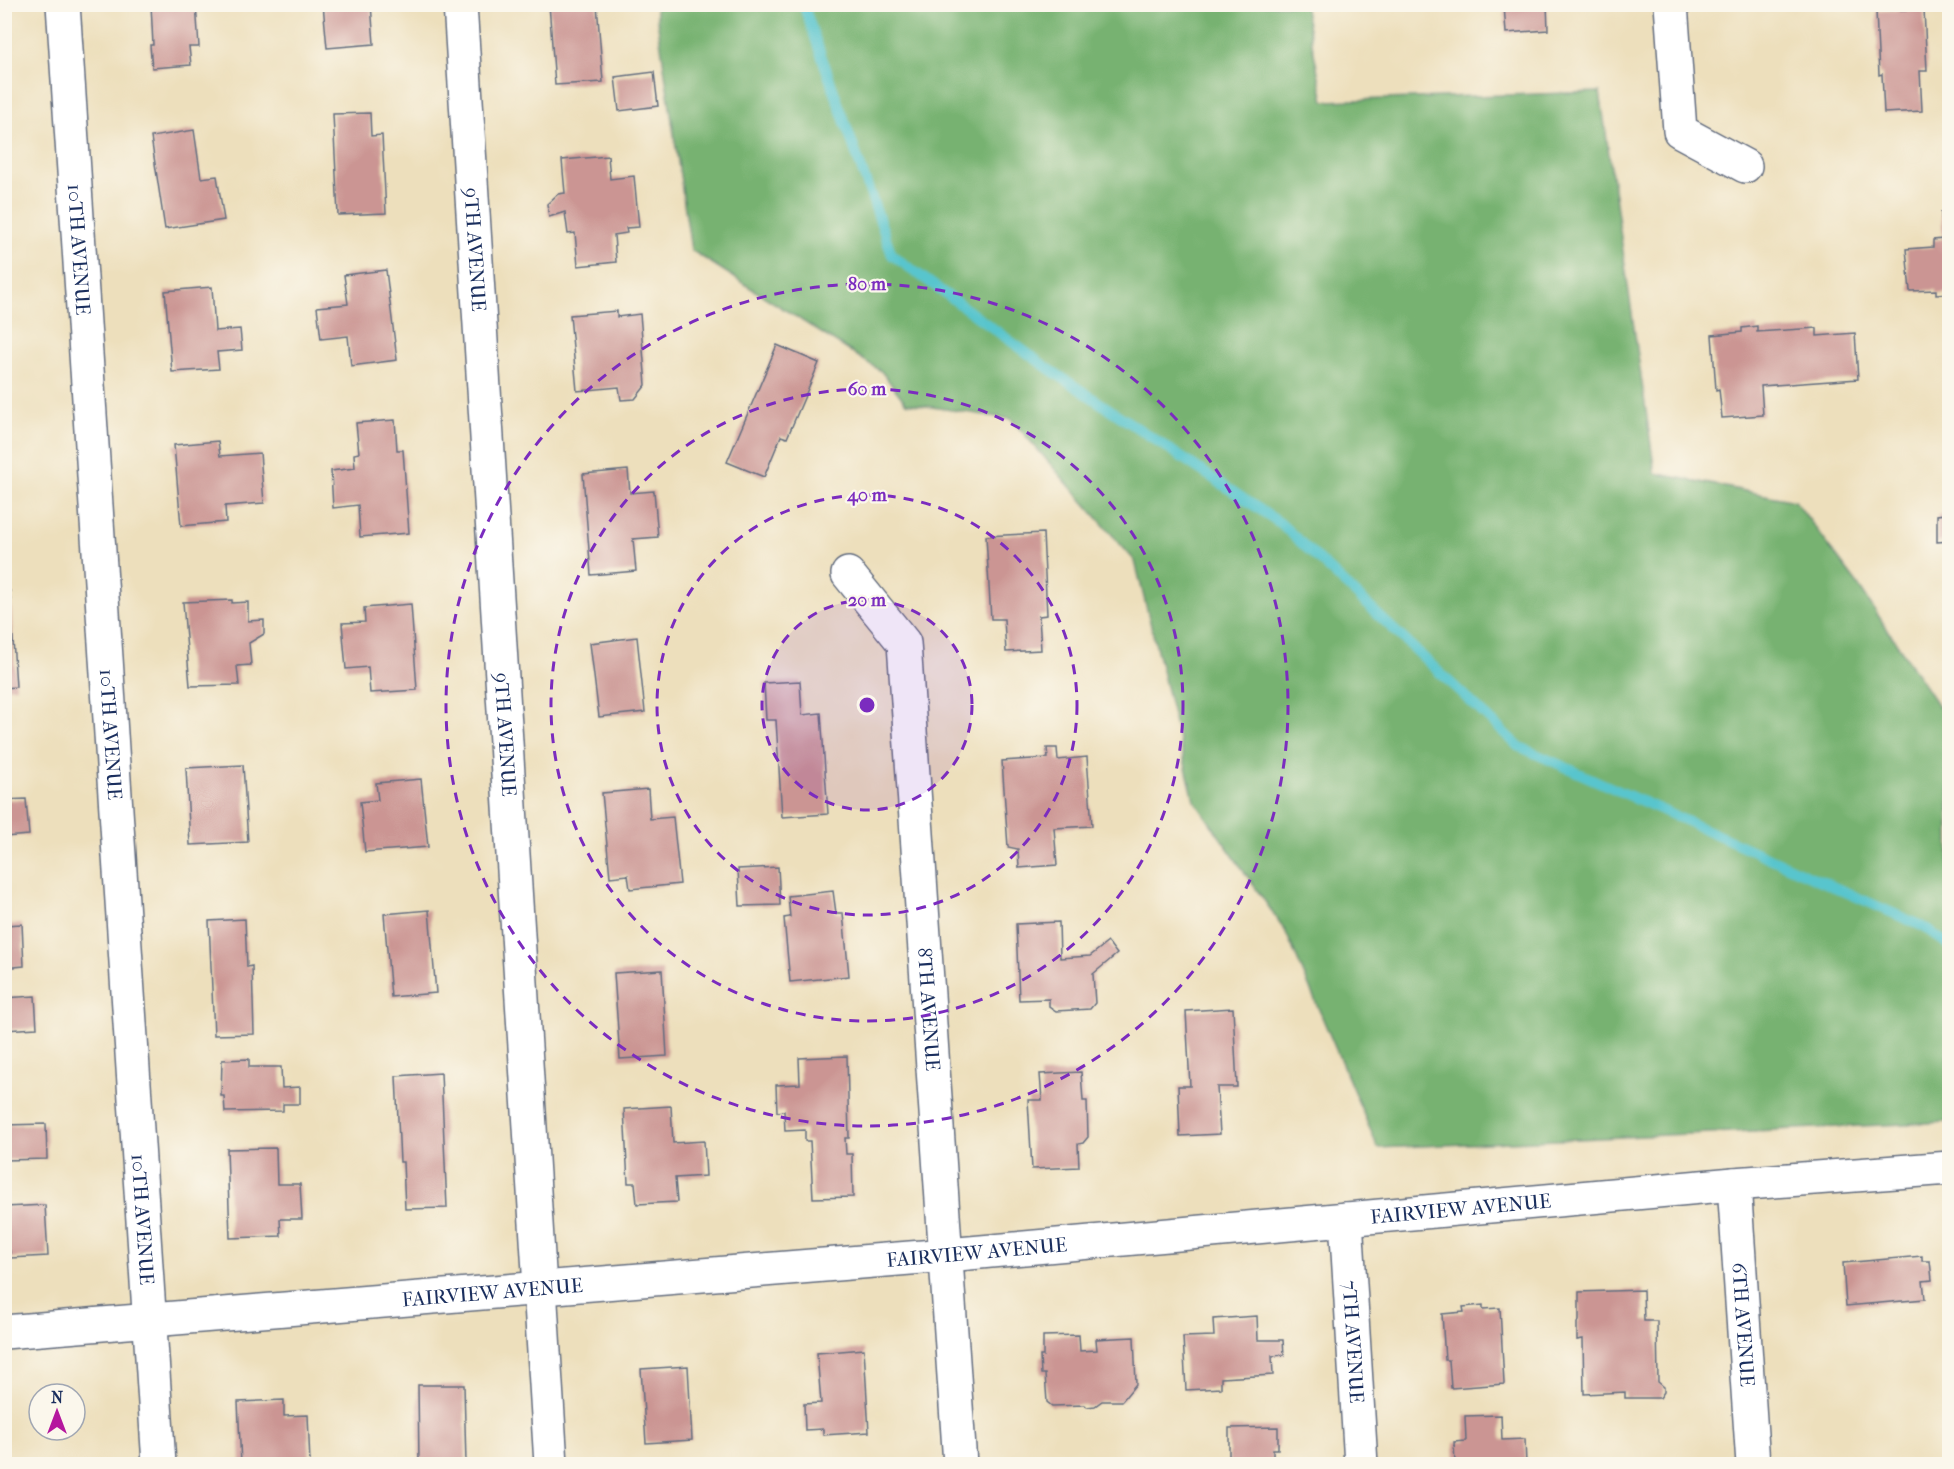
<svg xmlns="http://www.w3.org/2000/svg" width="1954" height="1469" viewBox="0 0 1954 1469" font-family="'IM FELL French Canon',serif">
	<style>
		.forest { fill: #77b271; stroke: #497068; stroke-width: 1.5 }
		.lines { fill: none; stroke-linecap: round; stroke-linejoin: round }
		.stream { stroke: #58c5cd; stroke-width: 10 }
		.building { fill: #cb9593 }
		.minor-casing { stroke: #646d7f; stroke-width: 36 }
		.minor { stroke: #fff; stroke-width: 33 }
		.ring { fill: none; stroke: #7b2cbf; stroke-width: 3; stroke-dasharray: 10 8 }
		.labels { text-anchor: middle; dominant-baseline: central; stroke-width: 4.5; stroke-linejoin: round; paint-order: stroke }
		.street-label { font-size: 20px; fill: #1b2f5e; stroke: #fbf7ec }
		.centre { fill: #7b2cbf; stroke: #fbf7ec; stroke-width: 3 }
		.ring-label { font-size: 18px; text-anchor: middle; font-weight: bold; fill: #7b2cbf; stroke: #fbf7ec; stroke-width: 4.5; stroke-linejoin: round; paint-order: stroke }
	</style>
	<rect width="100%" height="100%" fill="#fbf7ec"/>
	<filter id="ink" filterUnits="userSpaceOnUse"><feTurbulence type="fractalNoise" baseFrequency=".0167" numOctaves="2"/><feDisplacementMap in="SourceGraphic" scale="12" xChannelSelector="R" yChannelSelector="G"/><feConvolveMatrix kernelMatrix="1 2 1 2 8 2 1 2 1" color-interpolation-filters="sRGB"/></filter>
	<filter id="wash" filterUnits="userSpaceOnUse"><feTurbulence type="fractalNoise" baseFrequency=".008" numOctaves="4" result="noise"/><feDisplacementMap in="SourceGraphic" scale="24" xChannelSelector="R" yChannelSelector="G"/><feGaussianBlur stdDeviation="1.35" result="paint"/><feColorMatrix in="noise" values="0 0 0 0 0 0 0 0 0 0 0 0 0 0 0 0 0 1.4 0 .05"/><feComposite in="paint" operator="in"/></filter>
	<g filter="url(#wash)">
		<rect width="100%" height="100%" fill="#eddfbc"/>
		<!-- forest -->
		<path class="forest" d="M655 5H1304L1324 101 1600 92 1655 473 1795 501 1856 582 1938 706 1949 703V1122L1378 1148 1285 930 1194 800 1135 561 1011 419 906 403 881 371 691 250Z"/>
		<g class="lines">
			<!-- stream -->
			<path class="stream" d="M803 4 892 255 1049 369 1280 523 1518 746 1924 927 1950 946"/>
		</g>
		<g id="blocks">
			<!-- building -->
			<g class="building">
				<path d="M151 4H196L199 47H189L191 65 152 68 150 45H153Z"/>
				<path d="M323 4H371L374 44 327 48Z"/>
				<path d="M549 4H597L603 82 555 85Z"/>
				<path d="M1504 5H1547L1548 30 1506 33Z"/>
				<path d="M1924 9 1927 71H1920L1922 111 1884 113 1882 74 1879 75 1876 11Z"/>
				<path d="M654 72 658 106 619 111 615 77Z"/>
				<path d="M370 113 371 136 382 135 386 213 338 215 333 114Z"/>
				<path d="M194 130 201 178 217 176 224 220 165 229 151 137Z"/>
				<path d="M608 156 610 179 634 176 639 227 626 228 627 233 614 235 616 262 578 266 575 233 568 234 565 212 549 217 547 204 558 194 565 193 562 160Z"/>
				<path d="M1950 211V293L1936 294V290L1910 291 1906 249 1933 247V240L1943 239 1941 212Z"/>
				<path d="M386 270 397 360 351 366 348 336 321 339 317 307 348 304 344 275Z"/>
				<path d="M212 287 215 331 240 329 242 350 217 352 219 369 172 372 165 291Z"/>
				<path d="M617 311V317L640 314 646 385 635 399 621 400 619 387 577 391 570 315Z"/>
				<path d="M1757 326V332L1817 328V336L1855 333 1858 379 1761 386 1763 415 1722 418 1719 389 1716 390 1712 335 1742 332V328Z"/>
				<path d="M777 345 819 363 787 438 781 436 764 477 727 462Z"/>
				<path d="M395 420 397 450H403L409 533 360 537 358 505 333 508 331 471 355 468 354 454 359 453 356 423Z"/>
				<path d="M218 441 220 456 260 453 264 503 225 506 226 522 181 526 174 445Z"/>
				<path d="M628 470 630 493 654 491 658 537 633 539 636 571 591 575 583 474Z"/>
				<path d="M1944 508H1950V541L1937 542V515L1944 514Z"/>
				<path d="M1043 533 1047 615 1039 616 1041 650 1006 652 1004 619H991L986 536Z"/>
				<path d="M4 591H10L16 687 4 688Z"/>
				<path d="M232 600V603L248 602V621L264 620V634L249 643 251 665 237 666 239 685 190 686 183 602Z"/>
				<path d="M411 604 417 690 370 693 368 667 346 669 342 623 365 622 364 608Z"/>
				<path d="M637 637 645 712 599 717 590 643Z"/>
				<path d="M800 681 802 715 821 713 828 814 782 817 776 720H766L764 683Z"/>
				<path d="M1047 748H1057L1058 760 1087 757 1092 826 1054 828 1057 865 1019 868 1018 849 1008 847 1002 761 1048 758Z"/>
				<path d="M243 765 248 842 190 845 186 768Z"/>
				<path d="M421 779 428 847 365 852 360 802 378 800 376 783Z"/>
				<path d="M648 789 650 819 673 817 680 884 630 889 628 875 610 877 602 793Z"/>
				<path d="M26 799 29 835 4 837V800Z"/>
				<path d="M778 867 780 905 740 906 738 869Z"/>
				<path d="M833 891 836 913H843L849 976 790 982 784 918 790 917 788 896Z"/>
				<path d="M429 910 436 993 391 997 384 914Z"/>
				<path d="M245 919 247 967 252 966 254 1034 214 1035 209 921Z"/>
				<path d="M1059 922 1060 958 1090 956 1108 942 1117 954 1093 974 1095 1003 1090 1009 1056 1011 1049 1006V999L1019 1000 1016 924Z"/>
				<path d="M22 924 24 966 4 968V925Z"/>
				<path d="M662 970 667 1056 620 1059 614 973Z"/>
				<path d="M35 996 37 1028 4 1030V998Z"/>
				<path d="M1233 1008 1237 1087H1217L1220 1134 1180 1136 1178 1086H1190L1186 1011Z"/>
				<path d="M847 1056 849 1138H845L846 1154H852L853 1197 813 1198 810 1141H805V1130L785 1131 784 1111 777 1112 776 1085 800 1084 799 1058Z"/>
				<path d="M249 1059V1067H281L282 1088 300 1087V1104H283V1111L225 1112 224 1096H221L222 1060Z"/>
				<path d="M1081 1072 1083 1101H1087L1088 1137 1083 1143 1078 1144 1079 1167 1032 1169 1028 1100H1042L1040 1074Z"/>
				<path d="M441 1073 447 1208 405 1209 403 1162H400L396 1076Z"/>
				<path d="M671 1106 673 1143 704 1141 706 1176 675 1178 677 1202 637 1204 635 1183H628L624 1109Z"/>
				<path d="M46 1124 47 1159 4 1160V1125Z"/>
				<path d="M276 1148 277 1184H300L302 1219H280L281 1236 230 1238 227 1149Z"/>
				<path d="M45 1205 48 1256 10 1258V1251H5V1207Z"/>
				<path d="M1922 1256V1261H1930L1932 1280 1923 1281 1925 1299 1846 1306 1843 1263Z"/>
				<path d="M1643 1290 1644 1321H1657L1658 1382 1664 1387V1392L1660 1398H1625V1392L1584 1394 1583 1339 1577 1340V1323L1579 1321V1292Z"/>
				<path d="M1483 1305V1309L1500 1308 1504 1384 1451 1388 1449 1360H1445L1442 1314 1464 1312 1463 1307Z"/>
				<path d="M1257 1316 1258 1340H1283L1284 1355 1272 1356 1273 1375 1221 1378V1388L1186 1390 1183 1337 1214 1336 1213 1319Z"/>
				<path d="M1079 1335 1080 1351 1097 1350 1096 1339 1134 1337 1136 1384 1122 1401H1102L1095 1406 1087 1407 1085 1405 1052 1406 1047 1402 1045 1374H1041L1040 1356H1043V1336Z"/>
				<path d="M864 1349 869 1432 823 1435V1429L805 1430 804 1404 821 1403 817 1353Z"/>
				<path d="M688 1366 692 1440 646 1443 641 1369Z"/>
				<path d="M418 1385H464L466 1464H419Z"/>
				<path d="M284 1400V1416L308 1415 310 1464H241L238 1402Z"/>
				<path d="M1501 1415 1502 1440 1525 1439 1526 1464H1455L1454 1442 1466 1441 1465 1416Z"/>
				<path d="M1278 1427V1449H1273V1464H1229V1428Z"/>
			</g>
		</g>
	</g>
	<g filter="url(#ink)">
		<use href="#blocks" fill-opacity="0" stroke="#646d7f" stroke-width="1.5"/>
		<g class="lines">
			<!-- minor casing -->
			<g class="minor-casing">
				<g id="minor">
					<path id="s1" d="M63 4 159 1464"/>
					<path id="s2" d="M460 4 551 1464"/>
					<path d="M1671 4 1680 131 1745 166"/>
					<path id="s3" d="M848 574 904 643 960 1464"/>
					<path id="s4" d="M1734 1184 1753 1464"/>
					<path id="s5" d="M1346 1219 1361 1464"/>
					<path id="s6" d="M4 1332 947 1255 1734 1184 1950 1168"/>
				</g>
			</g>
			<!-- minor -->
			<use href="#minor" class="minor"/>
		</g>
	</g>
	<!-- distance rings -->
	<circle cx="867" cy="705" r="105" fill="#7b2cbf" fill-opacity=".12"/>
	<g class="ring">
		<circle cx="867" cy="705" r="105"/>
		<circle cx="867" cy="705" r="210"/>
		<circle cx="867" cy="705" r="316"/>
		<circle cx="867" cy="705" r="421"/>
	</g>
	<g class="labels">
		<!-- street labels -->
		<g class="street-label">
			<text stroke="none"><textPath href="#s2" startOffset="246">9TH AVENUE</textPath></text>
			<text stroke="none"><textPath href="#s1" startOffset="246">10TH AVENUE</textPath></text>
			<text stroke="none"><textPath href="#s2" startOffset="732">9TH AVENUE</textPath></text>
			<text stroke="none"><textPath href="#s1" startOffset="732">10TH AVENUE</textPath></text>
			<text stroke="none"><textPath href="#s3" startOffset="456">8TH AVENUE</textPath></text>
			<text stroke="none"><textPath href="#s6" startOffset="1462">FAIRVIEW AVENUE</textPath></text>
			<text stroke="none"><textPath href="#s1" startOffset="1218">10TH AVENUE</textPath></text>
			<text stroke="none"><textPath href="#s6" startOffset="976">FAIRVIEW AVENUE</textPath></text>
			<text stroke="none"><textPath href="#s6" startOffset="490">FAIRVIEW AVENUE</textPath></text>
			<text stroke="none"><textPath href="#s4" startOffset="141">6TH AVENUE</textPath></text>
			<text stroke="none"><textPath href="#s5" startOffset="123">7TH AVENUE</textPath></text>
		</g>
	</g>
	<circle cx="867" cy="705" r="9" class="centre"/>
	<g class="ring-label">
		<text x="867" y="290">80 m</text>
		<text x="867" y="395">60 m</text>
		<text x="867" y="501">40 m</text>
		<text x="867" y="606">20 m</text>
	</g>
	<!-- margin -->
	<rect width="1954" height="1469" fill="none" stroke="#fbf7ec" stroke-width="24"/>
	<!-- north arrow -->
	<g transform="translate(57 1412)"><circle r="28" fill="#fbf7ec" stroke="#a1a7b3" stroke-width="1.5"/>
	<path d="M0-4.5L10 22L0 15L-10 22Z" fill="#b5179e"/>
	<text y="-9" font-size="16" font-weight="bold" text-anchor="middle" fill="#1b2f5e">N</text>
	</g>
</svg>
